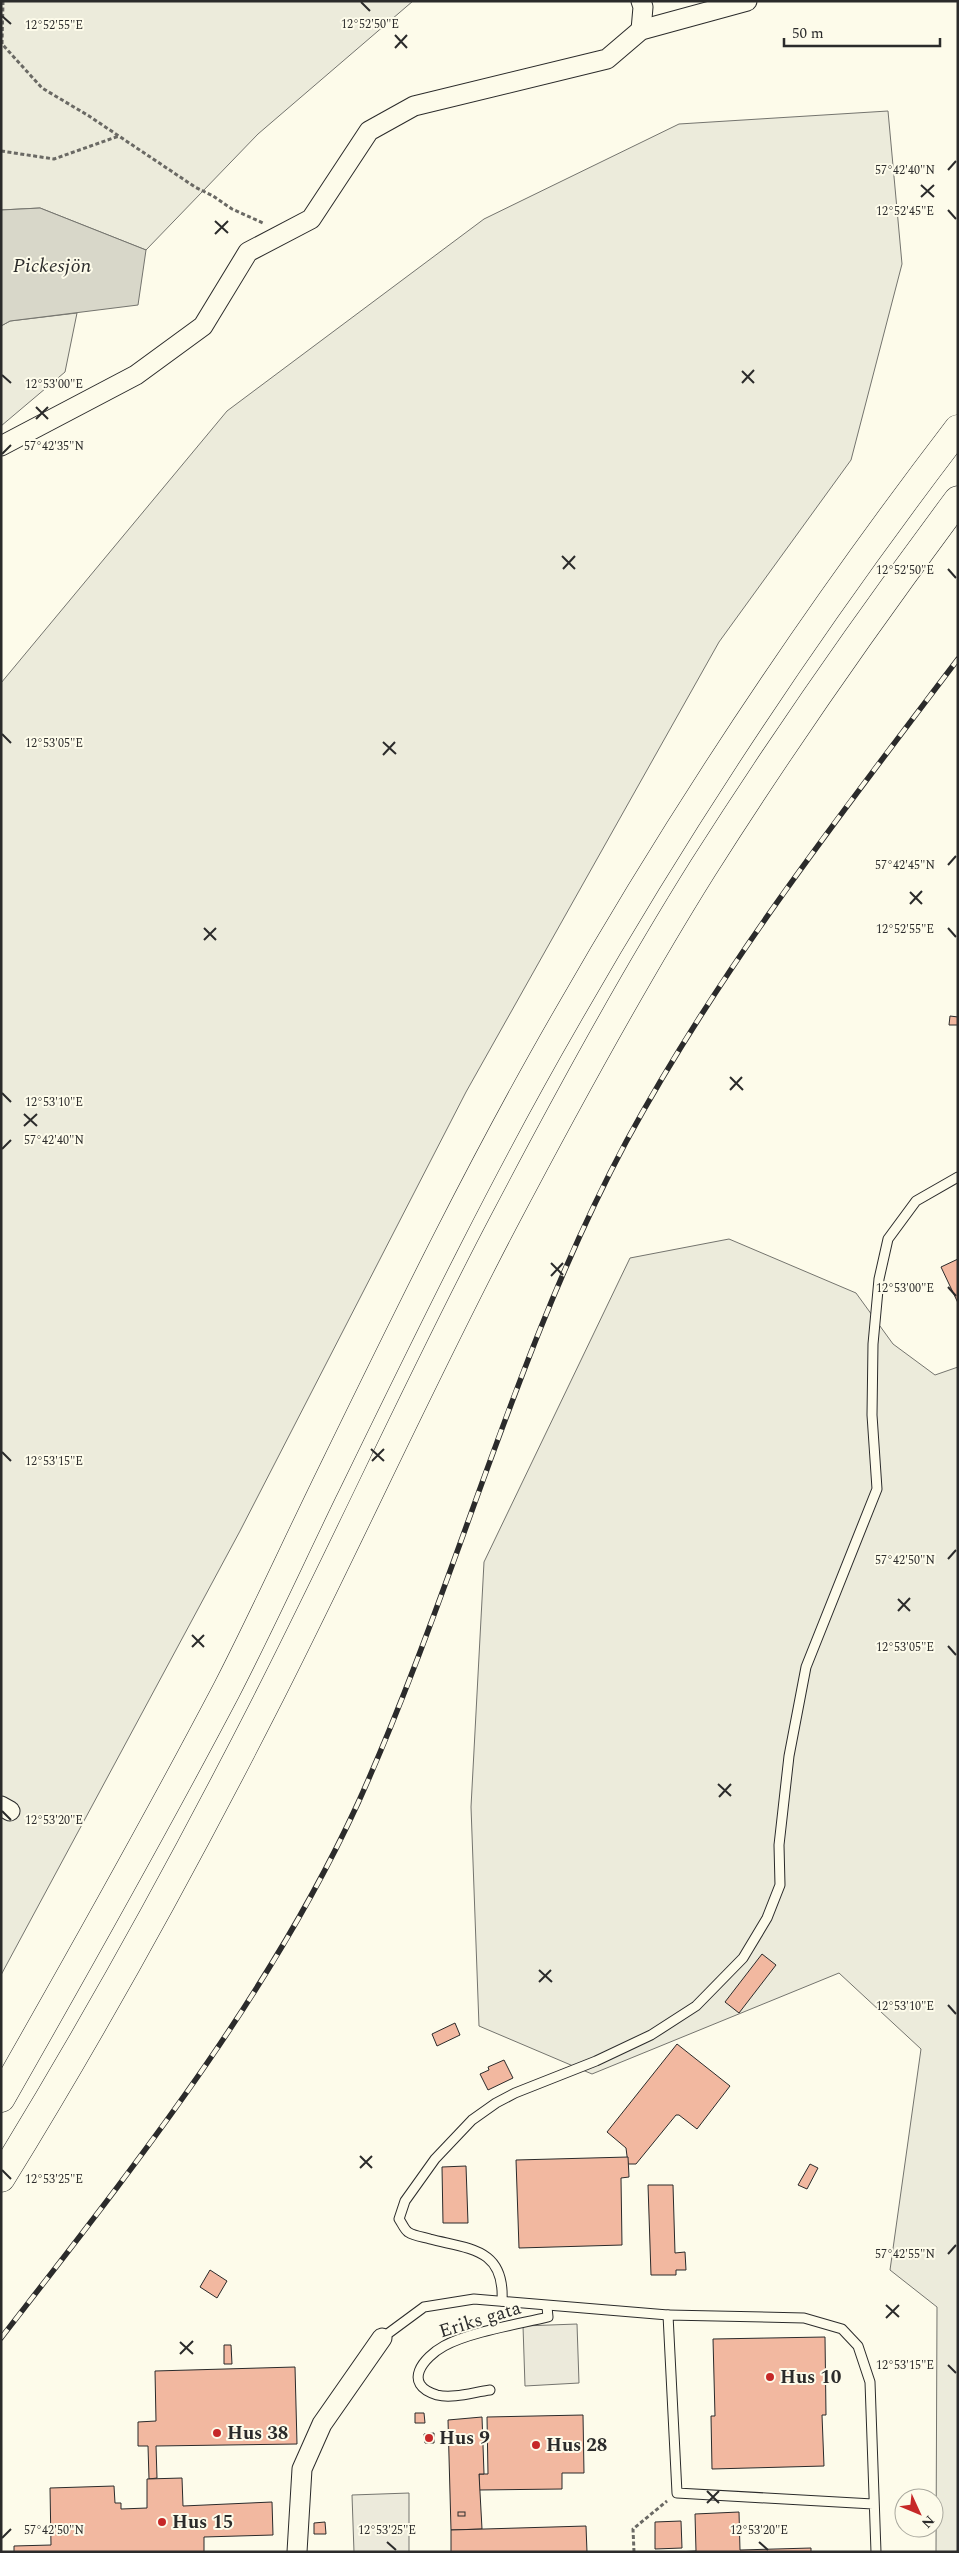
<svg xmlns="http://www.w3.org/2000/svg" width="959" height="2553" viewBox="0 0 959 2553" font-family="Spectral,serif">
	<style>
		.green { fill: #ecebdb; stroke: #74746e }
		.parking { fill: #eceadb; stroke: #74746e }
		.water { fill: #d8d7c9; stroke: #74746e }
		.building { fill: #f2b8a0; stroke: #2b2b2b }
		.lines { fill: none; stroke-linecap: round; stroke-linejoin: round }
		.service-casing { stroke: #2b2b2b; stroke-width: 11 }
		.minor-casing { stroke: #2b2b2b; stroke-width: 21 }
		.motorway-casing { stroke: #2b2b2b; stroke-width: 29 }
		.path { stroke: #6a6964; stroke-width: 3; stroke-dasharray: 4 2.5; stroke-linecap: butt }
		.service { stroke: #fdfbea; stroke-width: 9 }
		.minor { stroke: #fdfbea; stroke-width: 19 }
		.motorway { stroke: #fdfbea; stroke-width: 28 }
		.rail-casing { stroke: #2b2b2b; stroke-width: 5.5 }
		.rail { stroke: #fdfbea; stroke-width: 4; stroke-dasharray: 11; stroke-linecap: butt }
		.ticks { fill: none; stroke: #2b2b2b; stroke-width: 2 }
		.poi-dot { fill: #c62828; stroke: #fdfbea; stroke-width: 2 }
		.labels { text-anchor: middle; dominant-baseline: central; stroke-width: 4; stroke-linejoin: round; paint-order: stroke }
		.street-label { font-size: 19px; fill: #2b2b2b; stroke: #fdfbea }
		.poi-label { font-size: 19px; font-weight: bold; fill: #2b2b2b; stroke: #fdfbea; text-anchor: start }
		.water-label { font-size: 20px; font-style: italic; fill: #2b2b2b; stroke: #fdfbea }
		.ticks-label { font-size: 12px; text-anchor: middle; fill: #2b2b2b; stroke: #fdfbea; stroke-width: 4; stroke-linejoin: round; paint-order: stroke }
	</style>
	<rect width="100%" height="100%" fill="#fdfbea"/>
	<!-- green -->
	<g class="green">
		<path d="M1 1H413L258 134 146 250 40 208 1 210Z"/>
		<path d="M888 111 902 264 851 460 719 642 466 1092 240 1531 1 1975V683L227 411 484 219 679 124Z"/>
		<path d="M77 313 65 372 1 426V326L10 321Z"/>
		<path d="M729 1239 856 1293 893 1344 935 1375 958 1367V2552H936L937 2307 890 2270 921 2049 839 1973 592 2074 479 2026 471 1807 484 1562 630 1258Z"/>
	</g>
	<!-- parking -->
	<g class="parking">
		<path d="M577 2324 579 2383 525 2386 523 2326Z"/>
		<path d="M409 2493V2552H354L352 2495Z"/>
	</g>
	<!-- water -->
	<path class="water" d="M40 208 146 250 138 305 10 321 1 326V210Z"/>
	<!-- building -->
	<g class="building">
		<path d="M950 1016 958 1017V1025H949Z"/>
		<path d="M958 1259V1303L941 1267Z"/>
		<path d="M762 1954 776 1965 739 2013 725 2002Z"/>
		<path d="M455 2023 460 2035 437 2046 432 2034Z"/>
		<path d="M677 2044 730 2086 697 2129 679 2115H676L636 2164H628L626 2148 607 2132Z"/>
		<path d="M504 2060 513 2078 488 2090 480 2074 489 2070 488 2067Z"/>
		<path d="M628 2157 629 2177 621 2178 622 2245 519 2248 516 2160Z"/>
		<path d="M810 2164 818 2168 807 2189 798 2185Z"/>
		<path d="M466 2166 468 2223H443L442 2167Z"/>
		<path d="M648 2185H673L675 2253 685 2252 686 2270H676V2275H651Z"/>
		<path d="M210 2270 227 2281 217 2298 200 2287Z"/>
		<path d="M825 2337 826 2415H822L824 2466 712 2469 711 2416H715L713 2339Z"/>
		<path d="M224 2345H231L232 2364H224Z"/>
		<path d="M295 2367 297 2444 156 2446 157 2478 149 2479 148 2446H138V2422L156 2421 155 2371Z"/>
		<path d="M415 2413H424L425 2423H415Z"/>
		<path d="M583 2415 584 2473H562V2489L479 2490V2474H488L487 2417Z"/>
		<path d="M482 2417 484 2474H479L482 2529 451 2530 448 2420Z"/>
		<path d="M434 2433V2443H425L424 2434Z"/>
		<path d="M182 2478 183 2506 272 2502 273 2535 204 2537V2552H14V2546L51 2545 50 2488 114 2486 115 2503H121V2509L147 2508V2479Z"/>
		<rect x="458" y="2512" width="7" height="4"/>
		<path d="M739 2512 740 2550 811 2548V2552H676L696 2551 695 2514Z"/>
		<path d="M681 2521 682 2548 655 2549V2522Z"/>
		<path d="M325 2522 326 2534H314V2523Z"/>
		<path d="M586 2526 587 2552H451V2530Z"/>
	</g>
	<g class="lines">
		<!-- service casing -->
		<g class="service-casing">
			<g id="service">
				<path d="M502 2301C505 2248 469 2249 430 2239 423 2237 414 2236 408 2232 404 2229 402 2223 399 2219L405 2201 435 2159 472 2120 496 2103 515 2093 596 2061 651 2035 696 2006 743 1958 767 1918 780 1885 779 1845 789 1756 806 1667 877 1489 872 1415 873 1344 879 1279 888 1239 916 1201 958 1177"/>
				<path d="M382 2338 424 2307 474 2299 668 2315"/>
				<path d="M490 2390C474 2392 453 2399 437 2395 401 2384 424 2357 444 2346 469 2332 519 2324 548 2317L547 2307"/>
				<path d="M873 2504 677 2493 668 2315 804 2318 842 2329 858 2346 870 2382 876 2552"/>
			</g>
		</g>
		<!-- minor casing -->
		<g class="minor-casing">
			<g id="minor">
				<path d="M641 30 643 7 641 1"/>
				<path d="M1 446 136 375 203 326 248 252 311 219 369 131 414 106 607 59 641 30 747 1"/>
				<path d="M1 1806 10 1811"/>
				<path d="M297 2552 302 2469 322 2424 382 2338"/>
			</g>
		</g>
		<!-- motorway casing -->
		<g class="motorway-casing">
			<g id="motorway">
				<path d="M1 2098C78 1963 154 1828 226 1691 260 1625 291 1557 323 1491 401 1331 478 1171 567 1017 684 812 814 617 958 429"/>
				<path d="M1 2178C96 2024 184 1864 266 1703 347 1544 420 1381 503 1223 566 1103 631 983 703 868 783 742 869 619 958 500"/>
			</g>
		</g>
		<!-- path -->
		<g class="path">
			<path d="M3 1 2 44 42 88 89 116 195 187 213 196 232 209 263 223"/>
			<path d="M1 151 54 159 119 136"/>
			<path d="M634 2552 633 2529 667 2501"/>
		</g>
		<!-- service -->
		<use href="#service" class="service"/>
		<!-- minor -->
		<use href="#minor" class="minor"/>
		<!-- motorway -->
		<use href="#motorway" class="motorway"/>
		<!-- rail casing -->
		<g class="rail-casing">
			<path id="rail" d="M1 2338C132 2169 268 1999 358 1803 456 1586 514 1352 626 1142 719 970 840 815 958 659"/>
		</g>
		<!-- rail -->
		<use href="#rail" class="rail"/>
	</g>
	<!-- ticks -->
	<path class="ticks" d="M361 2 370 11M2 16 11 24M395 35 407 48M395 48 407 35M948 170 956 161M921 185 934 197M921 197 934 185M948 210 956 219M215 221 228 233M215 234 228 221M742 371 754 383M2 375 11 383M742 383 754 370M36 407 48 419M36 419 48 407M2 454 11 445M562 556 575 569M563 569 575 556M948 569 956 578M2 734 11 743M383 742 396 754M383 755 395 742M948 865 956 856M910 892 922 904M910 904 922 891M204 928 216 940M948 928 956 937M204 940 216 928M730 1077 743 1090M730 1090 742 1077M2 1093 11 1102M24 1114 37 1126M24 1126 37 1114M2 1149 11 1140M551 1263 563 1275M551 1276 563 1263M948 1287 956 1296M371 1449 384 1461M2 1452 11 1461M372 1461 384 1449M948 1559 956 1550M898 1599 910 1611M898 1611 910 1598M192 1635 204 1647M948 1646 956 1655M192 1647 204 1635M718 1784 731 1796M719 1797 731 1784M2 1811 11 1820M539 1970 552 1982M539 1982 551 1970M948 2005 956 2014M360 2156 372 2168M360 2168 372 2156M2 2170 11 2179M948 2254 956 2245M886 2305 899 2317M886 2318 899 2305M180 2342 193 2354M180 2354 193 2341M948 2365 956 2373M707 2491 719 2503M707 2503 719 2491M2 2538 11 2529M387 2542 396 2550M759 2542 768 2550"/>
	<!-- markers -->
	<g class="poi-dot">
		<circle cx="770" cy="2377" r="5"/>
		<circle cx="217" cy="2433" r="5"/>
		<circle cx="429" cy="2438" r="5"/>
		<circle cx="536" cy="2445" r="5"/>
		<circle cx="162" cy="2522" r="5"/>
	</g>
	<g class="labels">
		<!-- street labels -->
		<g class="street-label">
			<text transform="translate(480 2320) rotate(-17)">Eriks gata</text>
		</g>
		<!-- poi labels -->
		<g class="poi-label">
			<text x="780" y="2377">Hus 10</text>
			<text x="227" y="2433">Hus 38</text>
			<text x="439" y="2438">Hus 9</text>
			<text x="546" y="2445">Hus 28</text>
			<text x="172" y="2522">Hus 15</text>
		</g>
		<!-- water labels -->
		<g class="water-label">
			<text x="52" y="266">Pickesjön</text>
		</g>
	</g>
	<g class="ticks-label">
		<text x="370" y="28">12°52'50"E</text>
		<text x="54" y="29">12°52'55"E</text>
		<text x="905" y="174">57°42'40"N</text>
		<text x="905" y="215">12°52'45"E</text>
		<text x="54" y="388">12°53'00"E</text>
		<text x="54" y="450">57°42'35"N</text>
		<text x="905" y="574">12°52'50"E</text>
		<text x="54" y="747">12°53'05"E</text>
		<text x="905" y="869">57°42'45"N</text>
		<text x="905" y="933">12°52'55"E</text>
		<text x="54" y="1106">12°53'10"E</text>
		<text x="54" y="1144">57°42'40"N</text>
		<text x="905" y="1292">12°53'00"E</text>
		<text x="54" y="1465">12°53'15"E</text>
		<text x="905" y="1564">57°42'50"N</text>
		<text x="905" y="1651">12°53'05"E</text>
		<text x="54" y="1824">12°53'20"E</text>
		<text x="905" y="2010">12°53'10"E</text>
		<text x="54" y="2183">12°53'25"E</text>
		<text x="905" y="2258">57°42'55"N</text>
		<text x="905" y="2369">12°53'15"E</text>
		<text x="54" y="2534">57°42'50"N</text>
		<text x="387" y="2534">12°53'25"E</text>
		<text x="759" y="2534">12°53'20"E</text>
	</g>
	<!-- border -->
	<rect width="959" height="2553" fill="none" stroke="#2b2b2b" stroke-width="5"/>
	<!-- north arrow -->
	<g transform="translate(919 2513) rotate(134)"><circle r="24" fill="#fdfbea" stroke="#a9a89e"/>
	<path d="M0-4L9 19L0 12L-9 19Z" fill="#c62828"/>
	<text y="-8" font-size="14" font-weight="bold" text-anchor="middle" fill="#2b2b2b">N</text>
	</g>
	<!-- scale -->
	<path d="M784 38v8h156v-8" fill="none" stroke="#2b2b2b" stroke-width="2.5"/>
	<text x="792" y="38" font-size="15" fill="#2b2b2b" stroke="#fdfbea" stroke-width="4" paint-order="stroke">50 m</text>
</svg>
